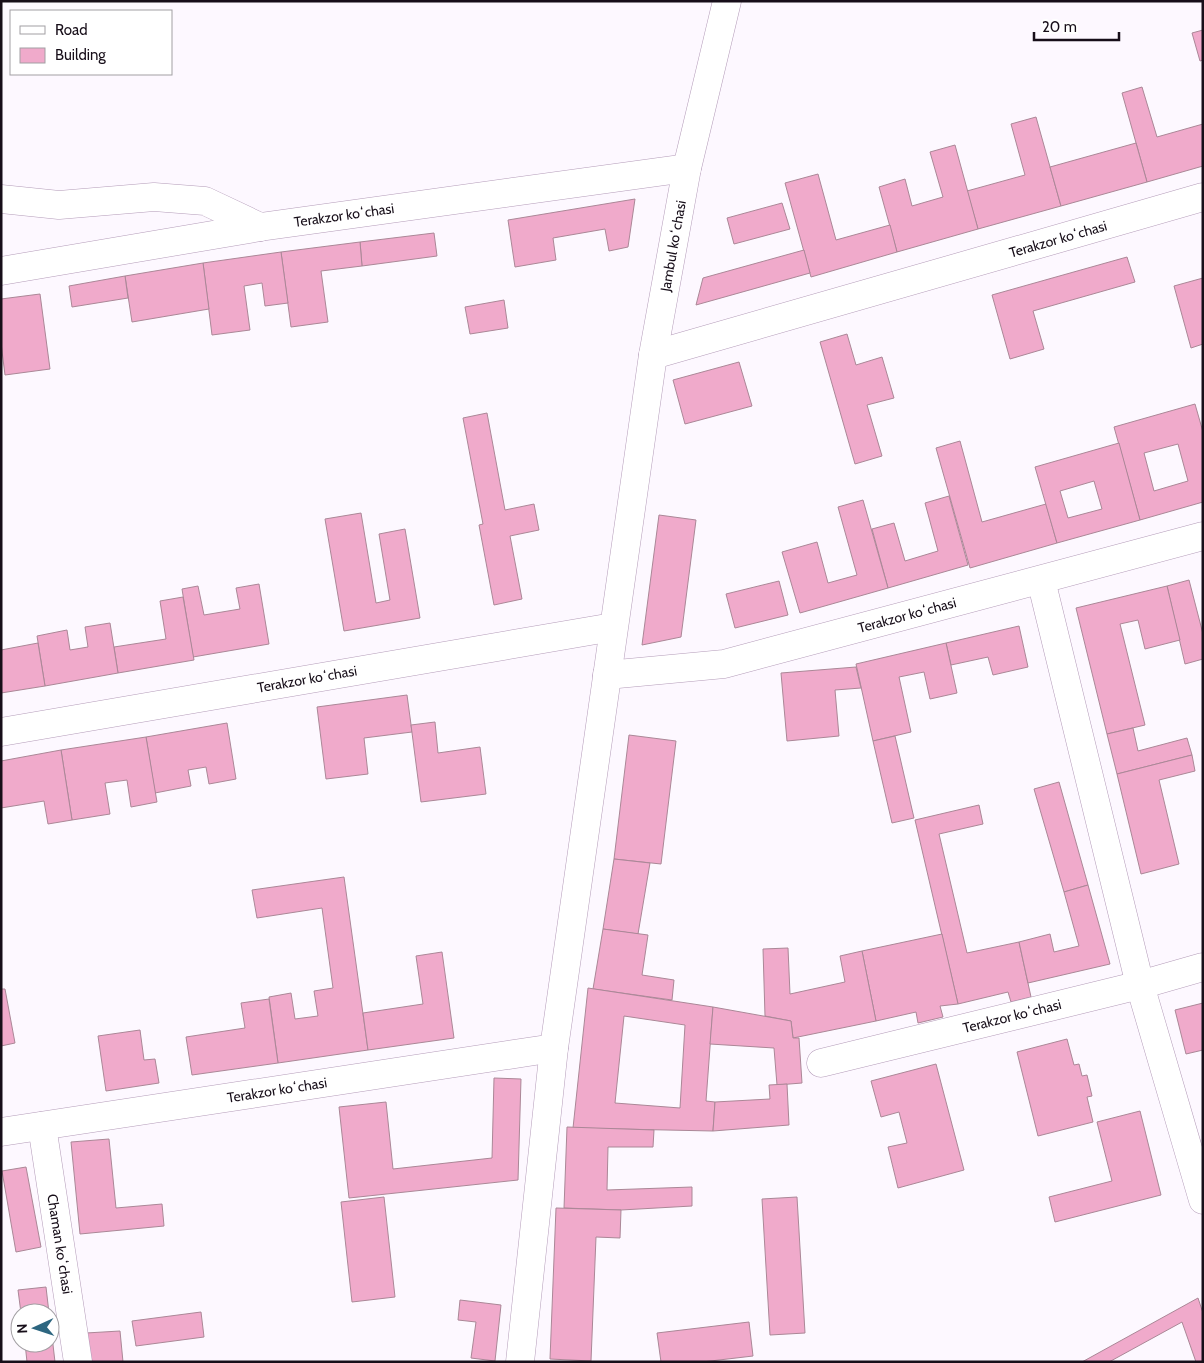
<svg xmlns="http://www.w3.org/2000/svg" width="1204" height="1363" viewBox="0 0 1204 1363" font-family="Cabin,sans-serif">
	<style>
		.building { fill: #f0aacb; stroke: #ab8797; fill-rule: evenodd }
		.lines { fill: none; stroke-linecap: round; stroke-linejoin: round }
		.minor-casing { stroke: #b49cb9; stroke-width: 29 }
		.tertiary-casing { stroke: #b49cb9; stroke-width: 29 }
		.minor { stroke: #fff; stroke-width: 28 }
		.tertiary { stroke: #fff; stroke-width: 28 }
		.labels { text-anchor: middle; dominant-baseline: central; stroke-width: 4.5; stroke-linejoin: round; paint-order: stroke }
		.street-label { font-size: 14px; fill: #170e19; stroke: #fff }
	</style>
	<rect width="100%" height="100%" fill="#fdf8ff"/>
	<!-- building -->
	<g class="building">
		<path d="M1203 30V60L1200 61 1192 33Z"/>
		<path d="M1142 87 1157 137 1203 124V166L1147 182 1122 93Z"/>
		<path d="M1036 117 1061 206 978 229 967 191 1025 175 1011 124Z"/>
		<path d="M1136 143 1147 182 1061 206 1050 167Z"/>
		<path d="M955 145 978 229 897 252 879 187 905 179 912 206 943 197 930 152Z"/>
		<path d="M818 174 836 240 890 225 897 252 811 277 785 183Z"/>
		<path d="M635 199 628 247 609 251 605 229 553 238 556 260 515 267 508 220Z"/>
		<path d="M782 203 790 229 734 244 727 218Z"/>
		<path d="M434 233 437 256 362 266 360 242Z"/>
		<path d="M360 242 362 266 321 271 328 322 291 327 281 252Z"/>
		<path d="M804 250 810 273 696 305 703 278Z"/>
		<path d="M281 252 288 303 265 306 262 283 244 286 250 330 212 335 203 263Z"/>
		<path d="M1127 257 1135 282 1033 311 1044 349 1010 359 992 295Z"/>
		<path d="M203 263 209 309 132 322 125 276Z"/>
		<path d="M125 276 128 298 72 307 69 286Z"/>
		<path d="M1203 278V344L1191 348 1174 286Z"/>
		<path d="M40 294 50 369 5 375 1 343V299Z"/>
		<path d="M504 300 508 328 470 334 465 307Z"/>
		<path d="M847 334 856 365 882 357 894 398 867 405 882 456 855 464 820 342Z"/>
		<path d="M739 362 752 406 685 424 673 380Z"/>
		<path d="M1195 404 1203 432V502L1140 520 1114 427ZM1178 444 1188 481 1154 491 1144 453Z"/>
		<path d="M487 413 505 510 534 504 539 530 510 536 522 599 494 605 479 525 483 524 463 418Z"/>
		<path d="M960 441 982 522 1046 504 1057 543 970 568 936 448Z"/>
		<path d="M1119 443 1140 520 1057 543 1035 467ZM1094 481 1102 509 1068 518 1060 491Z"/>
		<path d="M949 496 968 565 888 588 872 529 894 523 905 561 938 551 925 503Z"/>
		<path d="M863 500 888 588 800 613 782 552 817 542 828 583 857 575 838 507Z"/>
		<path d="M361 513 376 603 390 600 379 534 405 529 420 618 344 631 325 519Z"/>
		<path d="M659 515 696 520 681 637 642 645Z"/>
		<path d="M1189 580 1203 634V659L1185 664 1167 586Z"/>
		<path d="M779 581 788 615 735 628 726 594Z"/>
		<path d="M259 584 269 644 193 657 182 589 198 586 204 615 240 609 236 588Z"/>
		<path d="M1167 586 1180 640 1145 649 1138 620 1120 624 1145 725 1107 734 1076 608Z"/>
		<path d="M183 597 194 660 118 673 114 647 166 639 160 601Z"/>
		<path d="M110 623 118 673 45 686 37 636 67 630 70 650 88 647 85 627Z"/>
		<path d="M1019 626 1028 667 993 675 988 657 951 665 946 643Z"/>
		<path d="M38 643 45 686 1 693V650Z"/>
		<path d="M946 643 957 693 930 699 924 672 899 677 911 732 873 741 856 664Z"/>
		<path d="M856 667 861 688 835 690 839 736 787 741 781 673Z"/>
		<path d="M407 695 412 732 364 738 368 774 326 779 317 707Z"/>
		<path d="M435 722 438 753 480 747 486 794 421 802 411 725Z"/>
		<path d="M227 723 236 779 209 784 206 767 188 770 191 786 155 793 146 737Z"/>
		<path d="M1133 728 1138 751 1187 738 1192 755 1117 774 1107 734Z"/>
		<path d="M629 735 676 741 661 864 614 859Z"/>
		<path d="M895 736 914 818 892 823 873 741Z"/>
		<path d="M146 737 157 802 131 807 127 780 105 783 110 814 72 820 61 750Z"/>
		<path d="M61 750 72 820 48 824 44 801 1 808V761Z"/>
		<path d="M1192 755 1195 771 1159 780 1179 864 1141 874 1117 774Z"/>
		<path d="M1059 782 1088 885 1064 892 1034 789Z"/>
		<path d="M979 805 983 824 939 834 967 953 1019 942 1031 997 1011 1002 1008 992 958 1004 915 820Z"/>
		<path d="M614 859 650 863 638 934 603 929Z"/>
		<path d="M344 877 368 1050 278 1063 269 997 291 993 295 1019 318 1016 314 991 333 988 322 908 257 918 252 890Z"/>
		<path d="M1088 885 1110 964 1028 983 1019 942 1050 934 1054 952 1079 946 1064 892Z"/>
		<path d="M603 929 648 935 642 975 674 980 672 1000 593 989Z"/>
		<path d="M942 934 958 1004 940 1006 943 1017 918 1023 916 1012 876 1021 862 951Z"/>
		<path d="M788 948 790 994 845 982 840 956 862 951 876 1021 793 1038 791 1021 765 1016 763 949Z"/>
		<path d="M442 952 454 1038 368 1050 363 1013 423 1004 416 956Z"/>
		<path d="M588 988 713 1007 706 1101 715 1102 713 1131 573 1128ZM624 1016 685 1025 680 1108 615 1103Z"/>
		<path d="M1 989H5L15 1043 1 1046Z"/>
		<path d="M269 999 278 1063 192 1075 186 1037 245 1028 241 1003Z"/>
		<path d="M1203 1003V1050L1186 1054 1175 1010Z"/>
		<path d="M713 1007 791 1021 793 1038H799L802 1083 777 1085 774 1048 710 1044Z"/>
		<path d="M140 1030 144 1060 155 1059 159 1083 106 1091 98 1036Z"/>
		<path d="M1067 1039 1074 1065 1079 1064 1082 1076 1087 1075 1092 1096 1087 1097 1093 1122 1038 1136 1017 1052Z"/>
		<path d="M936 1064 964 1170 898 1188 888 1147 907 1143 899 1112 881 1117 871 1081Z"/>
		<path d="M494 1078 521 1079 518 1180 349 1198 339 1107 386 1102 393 1169 492 1158Z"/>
		<path d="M787 1084 789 1125 713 1131 715 1102 770 1099 769 1085Z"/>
		<path d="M1140 1111 1161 1195 1055 1222 1049 1197 1112 1181 1097 1122Z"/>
		<path d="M567 1127 654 1130 653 1147H608L607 1190 692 1187V1206L621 1210 564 1208Z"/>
		<path d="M109 1139 116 1208 162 1204 164 1226 80 1234 71 1142Z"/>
		<path d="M26 1167 41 1247 16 1252 2 1171Z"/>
		<path d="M384 1197 395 1297 352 1302 341 1202Z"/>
		<path d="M797 1197 805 1333 770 1335 762 1199Z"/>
		<path d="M556 1208 621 1210 620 1238 596 1237 591 1361 550 1359Z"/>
		<path d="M46 1287 49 1313H21L18 1290Z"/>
		<path d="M1198 1298 1203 1313V1362H1196L1182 1322 1109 1362H1082Z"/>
		<path d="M460 1300 501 1305 495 1361 471 1358 476 1322 458 1320Z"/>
		<path d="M201 1312 204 1337 136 1346 132 1321Z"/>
		<path d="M50 1319 55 1362H27L25 1343H50Z"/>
		<path d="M749 1322 753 1356 702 1362H661L657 1333Z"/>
		<path d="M120 1331 123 1362H88L86 1333Z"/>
	</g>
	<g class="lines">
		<!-- minor casing -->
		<g class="minor-casing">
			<g id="minor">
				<path d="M1 199 59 205 154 197 205 201 260 227"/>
				<path d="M1 271 260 227 687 168"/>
				<path d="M653 355 1203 197"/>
				<path d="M1041 580 1140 985 1203 1200"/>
				<path d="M607 675 724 664 1203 536"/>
				<path d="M1 732 613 627"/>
				<path d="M821 1063 1140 985 1203 967"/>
				<path d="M42 1126 78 1362"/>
				<path d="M1 1132 554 1048"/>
			</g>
		</g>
		<!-- tertiary casing -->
		<g class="tertiary-casing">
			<path id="tertiary" d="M520 1362 554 1048 653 355 687 168 727 1"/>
		</g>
		<!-- minor -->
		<use href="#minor" class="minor"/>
		<!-- tertiary -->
		<use href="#tertiary" class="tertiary"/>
	</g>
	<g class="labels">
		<!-- street labels -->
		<g class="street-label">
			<text transform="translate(344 215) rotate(-8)">Terakzor koʻchasi</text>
			<text transform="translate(1058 239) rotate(-16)">Terakzor koʻchasi</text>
			<text transform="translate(673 246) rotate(-80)">Jambul koʻchasi</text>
			<text transform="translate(907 615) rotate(-15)">Terakzor koʻchasi</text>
			<text transform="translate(307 679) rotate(-10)">Terakzor koʻchasi</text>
			<text transform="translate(1012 1016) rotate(-14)">Terakzor koʻchasi</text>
			<text transform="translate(277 1090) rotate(-9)">Terakzor koʻchasi</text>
			<text transform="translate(60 1244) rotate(81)">Chaman koʻchasi</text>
		</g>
	</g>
	<!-- border -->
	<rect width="1204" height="1363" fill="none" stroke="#170e19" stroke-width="5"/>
	<!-- legend -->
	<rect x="10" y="10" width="162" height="65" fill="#ffffff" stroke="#a29fa3"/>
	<rect x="20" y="26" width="25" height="8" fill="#ffffff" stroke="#a29fa3"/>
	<text x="55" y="35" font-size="15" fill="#170e19">Road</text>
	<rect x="20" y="48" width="25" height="15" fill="#f0aacb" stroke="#a29fa3"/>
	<text x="55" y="60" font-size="15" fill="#170e19">Building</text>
	<!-- north arrow -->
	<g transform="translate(35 1328) rotate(267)"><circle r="24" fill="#ffffff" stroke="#a29fa3"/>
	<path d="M0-4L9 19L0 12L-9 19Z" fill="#2d6680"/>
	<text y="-8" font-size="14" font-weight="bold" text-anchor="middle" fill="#170e19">N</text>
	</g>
	<!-- scale -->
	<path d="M1034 32v8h85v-8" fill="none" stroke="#170e19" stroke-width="2.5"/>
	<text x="1042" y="32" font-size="15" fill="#170e19" stroke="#ffffff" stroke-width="4" paint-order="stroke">20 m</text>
</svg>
